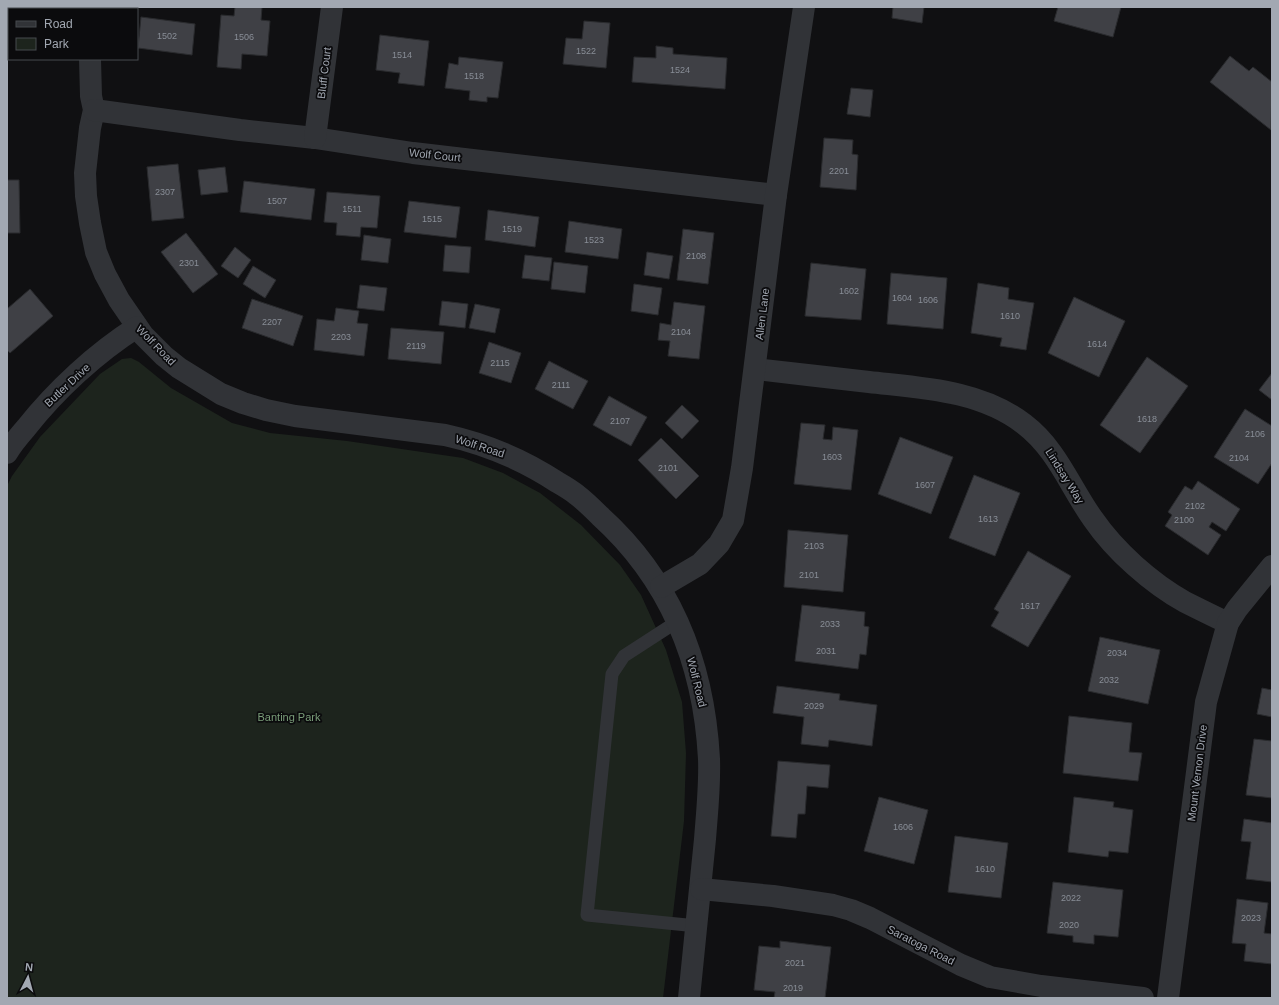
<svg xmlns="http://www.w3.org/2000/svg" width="1279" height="1005" viewBox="0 0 1279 1005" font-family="Arial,sans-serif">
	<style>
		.green { fill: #1d241d }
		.building { fill: #3f4045; stroke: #2a2b2e }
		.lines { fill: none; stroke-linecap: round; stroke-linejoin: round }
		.lane { stroke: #313337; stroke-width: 13 }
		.street { stroke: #313337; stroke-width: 22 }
		.labels { text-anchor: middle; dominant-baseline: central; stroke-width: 3.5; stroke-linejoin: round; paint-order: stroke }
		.number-label { font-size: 9px; fill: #898e97 }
		.street-label { font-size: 11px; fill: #a2a8b2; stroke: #0b0b0d }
		.park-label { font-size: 11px; fill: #7a9d79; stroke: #0b0b0d }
	</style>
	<rect width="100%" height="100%" fill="#101012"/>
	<!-- green -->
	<path class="green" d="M131 358 139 362 171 388 232 423 270 433 347 441 463 458 503 473 540 493 581 525 620 565 641 595 666 650 682 702 686 753 684 821 663 998H7V486L12 476 40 437 100 374 122 359Z"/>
	<!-- building -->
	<g class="building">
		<path d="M235 7H262L261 20 270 21 267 56 242 54 241 69 217 67 221 15 234 16Z"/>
		<path d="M893 7H924L922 23 892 18Z"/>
		<path d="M1058 7H1121L1113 37 1054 21Z"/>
		<path d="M141 17 195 24 192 55 138 48Z"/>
		<path d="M584 21 610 23 606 68 563 64 566 38 582 39Z"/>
		<path d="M380 35 429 41 424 86 398 83 400 73 376 70Z"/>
		<path d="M656 46 673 48V54L727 58 725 89 632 82 634 57 656 58Z"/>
		<path d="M1230 56 1249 71 1253 67 1272 82 1271 130 1210 82Z"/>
		<path d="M459 57 503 62 498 98 487 97V102L469 100 470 91 445 88 449 63 458 65Z"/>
		<path d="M851 88 873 90 870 117 847 114Z"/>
		<path d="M824 138 853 140 852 154 858 155 856 190 820 187Z"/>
		<path d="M178 164 184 218 152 221 147 167Z"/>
		<path d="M225 167 228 192 201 195 198 170Z"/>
		<path d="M7 180H19L20 233H7Z"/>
		<path d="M244 181 315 189 311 220 240 212Z"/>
		<path d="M327 192 380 196 377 228 361 227 360 237 336 235 337 223 324 222Z"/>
		<path d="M409 201 460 207 456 238 404 232Z"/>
		<path d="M488 210 539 217 535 247 485 240Z"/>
		<path d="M569 221 622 229 618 259 565 252Z"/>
		<path d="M683 229 714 233 708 284 677 280Z"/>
		<path d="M186 233 218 274 193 293 161 252Z"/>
		<path d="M364 235 391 239 388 263 361 260Z"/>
		<path d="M445 245 471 247 469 273 443 271Z"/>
		<path d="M235 247 251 260 238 278 221 266Z"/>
		<path d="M647 252 673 256 669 279 644 275Z"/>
		<path d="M525 255 552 258 549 281 522 278Z"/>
		<path d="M554 262 588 266 585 293 551 289Z"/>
		<path d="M811 263 866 269 861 320 805 316Z"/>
		<path d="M253 266 276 280 265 298 243 284Z"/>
		<path d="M891 273 947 278 943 329 887 324Z"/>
		<path d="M978 283 1009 288 1008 299 1034 303 1026 350 1000 346 1002 338 971 333Z"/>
		<path d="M634 284 662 288 658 315 631 311Z"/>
		<path d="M360 285 387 288 384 311 357 308Z"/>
		<path d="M30 289 53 316 10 353 7 350V309Z"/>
		<path d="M1074 297 1125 321 1099 377 1048 353Z"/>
		<path d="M252 299 303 316 293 346 242 328Z"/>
		<path d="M442 301 468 304 465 328 439 325Z"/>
		<path d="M674 302 705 306 699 359 668 356 670 341 658 340 660 323 671 325Z"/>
		<path d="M475 304 500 309 495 333 469 328Z"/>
		<path d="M336 308 359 311 357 323 368 324 364 356 314 350 317 319 334 321Z"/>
		<path d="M391 328 444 332 441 364 388 359Z"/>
		<path d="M489 342 521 353 511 383 479 373Z"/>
		<path d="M1147 357 1188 386 1140 453 1100 425Z"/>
		<path d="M549 361 588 381 573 409 535 389Z"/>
		<path d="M1272 373V400L1259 390Z"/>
		<path d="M609 396 647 417 631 446 593 425Z"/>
		<path d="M682 405 699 421 682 439 665 423Z"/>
		<path d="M1245 409 1272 426V463L1258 484 1214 457Z"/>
		<path d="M801 423 825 425 823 439 832 440 833 427 858 430 851 490 794 484Z"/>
		<path d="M900 437 953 457 931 514 878 494Z"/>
		<path d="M661 438 699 476 676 499 638 460Z"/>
		<path d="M974 475 1020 493 995 556 949 538Z"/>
		<path d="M1198 481 1240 509 1226 531 1212 522 1209 527 1221 535 1208 555 1165 526 1172 515 1168 512 1185 486 1192 490Z"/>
		<path d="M788 530 848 535 843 592 784 587Z"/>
		<path d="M1028 551 1071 576 1028 647 991 626 999 612 994 609Z"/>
		<path d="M802 605 865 612 864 626 869 627 866 655 860 654 858 669 795 661Z"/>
		<path d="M1100 637 1160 650 1148 704 1088 691Z"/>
		<path d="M777 686 840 694 839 700 877 705 872 746 829 740 828 747 801 744 804 717 773 713Z"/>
		<path d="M1262 688 1272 690V717L1257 714Z"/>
		<path d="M1069 716 1132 723 1129 752 1142 753 1138 781 1063 773Z"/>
		<path d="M1254 739 1272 741V798L1246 795Z"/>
		<path d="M778 761 830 765 828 788 807 786 805 814H798L796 838 771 836Z"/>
		<path d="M879 797 928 810 914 864 864 851Z"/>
		<path d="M1074 797 1114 802 1113 807 1133 810 1128 853 1109 851 1108 857 1068 852Z"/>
		<path d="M1244 819 1272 823V882L1246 879 1251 842 1241 841Z"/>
		<path d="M955 836 1008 843 1001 898 948 892Z"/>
		<path d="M1053 882 1123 890 1118 937 1094 935V944L1073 942V936L1047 933Z"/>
		<path d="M1237 899 1268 903 1264 933 1272 934V964L1244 961 1246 944 1232 943Z"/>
		<path d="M780 941 831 947 825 998H774L775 992 754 990 759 946 780 948Z"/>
	</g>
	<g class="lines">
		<!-- lane -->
		<path class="lane" d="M678 621 624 656 612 674 587 915 697 926"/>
		<!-- street -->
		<g class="street">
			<path d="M94 9V7"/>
			<path d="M90 59 91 96 94 110 90 128 85 173 86 196 90 223 96 252 105 274 119 300 143 335 164 356 179 368 221 394 243 403 266 410 295 416 445 435C486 444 522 459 557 482 564 486 571 490 577 495 585 501 593 509 600 516 672 581 704 664 709 759 710 786 707 813 705 839 700 892 694 945 689 998"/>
			<path d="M94 110 240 130 315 138 413 153 776 195"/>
			<path d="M315 138 332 7"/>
			<path d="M755 369C793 373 831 378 869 382 922 388 980 390 1024 424 1057 449 1070 487 1093 519 1115 551 1151 583 1185 602 1199 609 1213 616 1228 623"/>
			<path d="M7 453C12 444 19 436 26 428 56 390 96 353 137 327"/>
			<path d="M661 587 700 564 719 544 733 520 742 468 776 195 804 7"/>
			<path d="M701 889 773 896 833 905 851 910 870 918 961 965 990 977 1041 986 1143 998"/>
			<path d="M1168 998 1206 702 1228 623 1237 609 1272 566"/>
		</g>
	</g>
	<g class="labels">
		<!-- number labels -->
		<g class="number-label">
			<text x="167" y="36">1502</text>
			<text x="244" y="37">1506</text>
			<text x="586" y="51">1522</text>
			<text x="402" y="55">1514</text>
			<text x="680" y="70">1524</text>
			<text x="474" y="76">1518</text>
			<text x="839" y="171">2201</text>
			<text x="165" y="192">2307</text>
			<text x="277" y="201">1507</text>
			<text x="352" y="209">1511</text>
			<text x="432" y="219">1515</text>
			<text x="512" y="229">1519</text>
			<text x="594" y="240">1523</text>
			<text x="696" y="256">2108</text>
			<text x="189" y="263">2301</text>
			<text x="849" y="291">1602</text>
			<text x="902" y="298">1604</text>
			<text x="928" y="300">1606</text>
			<text x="1010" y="316">1610</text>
			<text x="272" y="322">2207</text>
			<text x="681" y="332">2104</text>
			<text x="341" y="337">2203</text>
			<text x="1097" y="344">1614</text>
			<text x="416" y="346">2119</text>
			<text x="500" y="363">2115</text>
			<text x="561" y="385">2111</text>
			<text x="1147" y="419">1618</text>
			<text x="620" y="421">2107</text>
			<text x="1255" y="434">2106</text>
			<text x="832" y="457">1603</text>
			<text x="1239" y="458">2104</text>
			<text x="668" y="468">2101</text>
			<text x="925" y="485">1607</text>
			<text x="1195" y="506">2102</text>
			<text x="988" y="519">1613</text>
			<text x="1184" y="520">2100</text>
			<text x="814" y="546">2103</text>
			<text x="809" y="575">2101</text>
			<text x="1030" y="606">1617</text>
			<text x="830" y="624">2033</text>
			<text x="826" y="651">2031</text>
			<text x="1117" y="653">2034</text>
			<text x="1109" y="680">2032</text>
			<text x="814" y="706">2029</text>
			<text x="903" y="827">1606</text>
			<text x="985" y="869">1610</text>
			<text x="1071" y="898">2022</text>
			<text x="1251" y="918">2023</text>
			<text x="1069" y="925">2020</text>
			<text x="795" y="963">2021</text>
			<text x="793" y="988">2019</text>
		</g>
		<!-- street labels -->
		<g class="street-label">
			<text transform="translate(324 73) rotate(-83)">Bluff Court</text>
			<text transform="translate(435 155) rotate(6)">Wolf Court</text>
			<text transform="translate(762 314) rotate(-83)">Allen Lane</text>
			<text transform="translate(156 345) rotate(46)">Wolf Road</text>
			<text transform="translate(67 385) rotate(-43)">Butler Drive</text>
			<text transform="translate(480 446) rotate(18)">Wolf Road</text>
			<text transform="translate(1065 476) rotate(58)">Lindsay Way</text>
			<text transform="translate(697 682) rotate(76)">Wolf Road</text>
			<text transform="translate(1197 773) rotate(-83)">Mount Vernon Drive</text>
			<text transform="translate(921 945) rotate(27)">Saratoga Road</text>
		</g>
		<!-- park labels -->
		<g class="park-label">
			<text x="289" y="717">Banting Park</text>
		</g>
	</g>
	<!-- border -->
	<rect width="1279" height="1005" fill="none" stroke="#a2a8b2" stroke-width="16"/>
	<!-- legend -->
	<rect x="8" y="8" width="130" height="52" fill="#0b0b0d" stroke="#474a4f"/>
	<rect x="16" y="21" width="20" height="6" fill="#313337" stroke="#474a4f"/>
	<text x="44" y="28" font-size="12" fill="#a2a8b2">Road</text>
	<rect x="16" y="38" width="20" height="12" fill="#1d241d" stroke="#474a4f"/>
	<text x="44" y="48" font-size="12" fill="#a2a8b2">Park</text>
	<!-- north arrow -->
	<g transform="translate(28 977) rotate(6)" stroke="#0b0b0d" stroke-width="3" paint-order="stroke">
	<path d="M0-3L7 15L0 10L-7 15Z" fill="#a2a8b2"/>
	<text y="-6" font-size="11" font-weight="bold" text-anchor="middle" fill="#a2a8b2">N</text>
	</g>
</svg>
